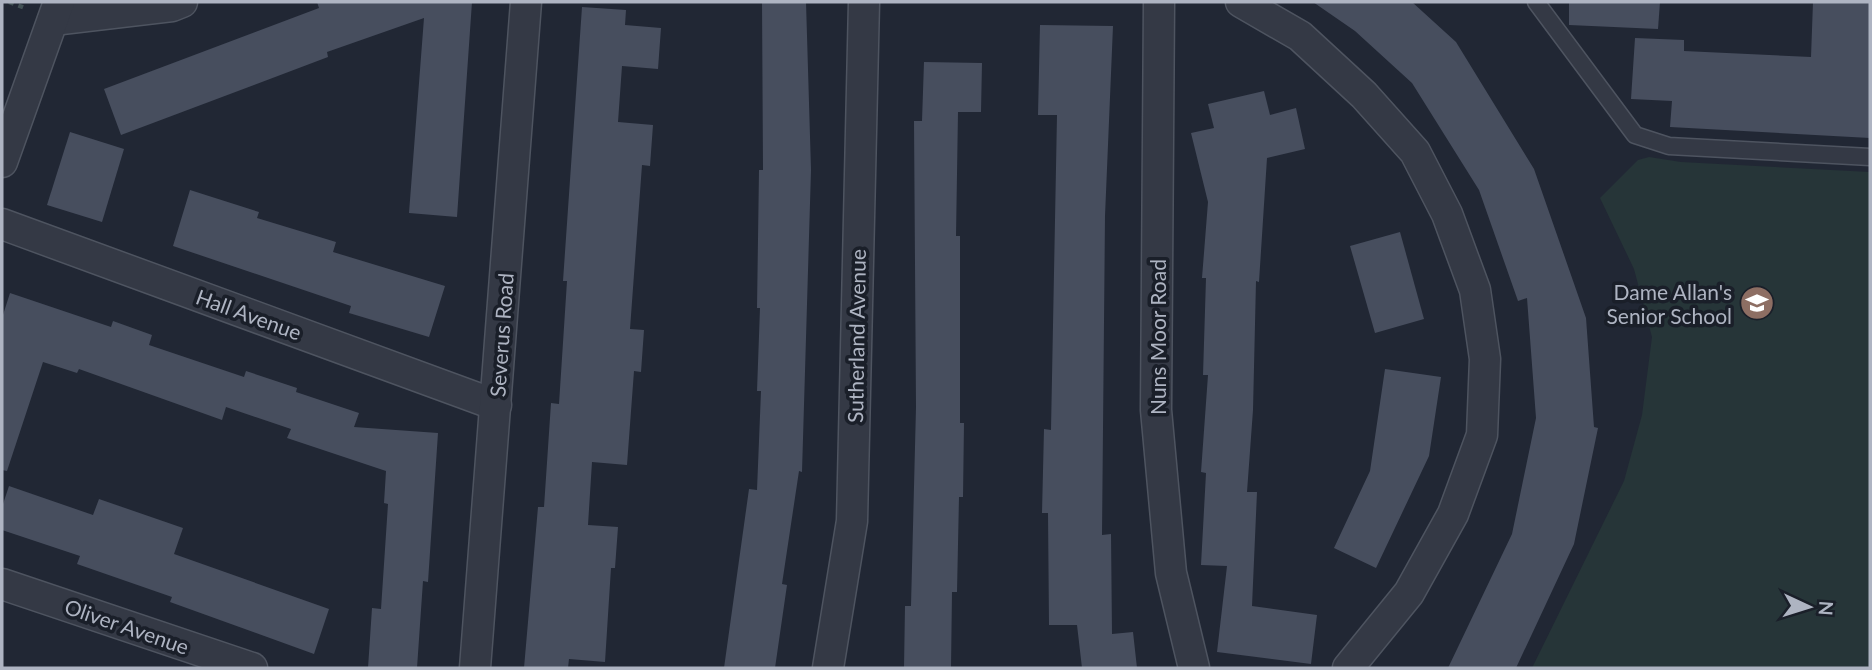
<svg xmlns="http://www.w3.org/2000/svg" width="1872" height="670" viewBox="0 0 1872 670" font-family="Lato,sans-serif">
	<style>
		.green { fill: #263538 }
		.building { fill: #474e5e }
		.lines { fill: none; stroke-linecap: round; stroke-linejoin: round }
		.lane-casing { stroke: #4e5460; stroke-width: 19 }
		.street-casing { stroke: #4e5460; stroke-width: 33 }
		.path { stroke: #425155; stroke-width: 4.5; stroke-dasharray: 5 5; stroke-linecap: butt }
		.lane { stroke: #343945; stroke-width: 16 }
		.street { stroke: #343945; stroke-width: 30 }
		.labels { text-anchor: middle; dominant-baseline: central; stroke-width: 7; stroke-linejoin: round; paint-order: stroke }
		.poi-label { font-size: 21px; fill: #aeb4c2; stroke: #1a1f29; text-anchor: end }
		.street-label { font-size: 21px; fill: #aeb4c2; stroke: #1a1f29 }
	</style>
	<rect width="100%" height="100%" fill="#212734"/>
	<!-- green -->
	<path class="green" d="M1649 157 1681 162 1870 172V668H1532L1624 481 1642 415 1652 337 1634 269 1600 198 1638 160Z"/>
	<!-- building -->
	<g class="building">
		<path d="M317 2H472L457 217 409 213 424 18 327 52 328 57 121 135 104 89 319 8Z"/>
		<path d="M762 2H806L811 170 802 472 799 471 782 584 787 585 775 668H724L749 489 757 490 761 391H757L760 308H757L759 170H763Z"/>
		<path d="M1313 2H1412L1456 42 1534 169 1586 318 1594 427 1598 428 1574 544 1516 668H1448L1512 534 1536 418 1527 298 1518 301 1479 190 1412 83 1355 31Z"/>
		<path d="M1569 2H1660L1658 29 1569 25Z"/>
		<path d="M1813 2H1870V138L1670 127 1672 101 1631 99 1635 38 1684 40V51L1811 57Z"/>
		<path d="M582 7 626 10 625 25 661 28 658 69 622 66 618 122 653 125 650 166 642 165 630 329 644 330 641 372 634 371 627 465 592 462 588 525 618 527 615 568H611L605 662 569 659 568 668H524L538 507H544L551 403 559 404 567 281H563Z"/>
		<path d="M1040 25 1113 26 1105 216 1102 535 1111 534 1112 634 1133 632 1137 668H1082L1077 625H1049L1048 513H1042L1044 429 1051 430 1057 115H1038Z"/>
		<path d="M924 62 982 63 981 112H958L956 236H960V423H964L963 497H959L957 592H952L951 668H904L905 606H911L916 407 914 121H922Z"/>
		<path d="M1264 91 1270 115 1296 108 1305 149 1267 158 1259 282 1256 281 1253 410 1247 492H1257L1252 606 1317 615 1311 664 1217 652 1227 566 1201 565 1206 473 1201 472 1208 375H1203L1206 278H1202L1208 202 1191 133 1214 128 1208 104Z"/>
		<path d="M70 132 124 149 102 222 47 205Z"/>
		<path d="M190 190 259 212 257 218 336 242 333 252 445 286 429 337 349 313 351 306 173 246Z"/>
		<path d="M1400 232 1424 319 1375 333 1350 246Z"/>
		<path d="M10 293 111 327 113 321 152 335 149 345 244 377 246 371 297 388 296 392 359 413 354 427 438 433 428 582 423 581 417 668H368L372 608 381 609 388 504 384 503 386 471 287 438 291 429 226 407 222 420 79 369 77 373 43 362 7 471 2 470V318Z"/>
		<path d="M1385 369 1441 377 1429 456 1376 568 1334 548 1370 471Z"/>
		<path d="M9 486 93 515 99 499 183 528 174 554 329 609 314 654 170 602 172 597 77 564 80 556 2 530V507Z"/>
	</g>
	<g class="lines">
		<!-- lane casing -->
		<g class="lane-casing">
			<path id="lane" d="M1536 2 1635 135 1669 146 1870 157"/>
		</g>
		<!-- street casing -->
		<g class="street-casing">
			<g id="street">
				<path d="M1159 2 1156 410 1171 573 1194 668"/>
				<path d="M1241 2 1300 36 1364 95 1415 152 1447 214 1475 290 1485 359 1482 435 1453 514 1409 593 1348 668"/>
				<path d="M53 20 172 6 182 2"/>
				<path d="M2 162 59 2"/>
				<path d="M2 224 496 405"/>
				<path d="M2 584 252 668"/>
				<path d="M475 668 526 2"/>
				<path d="M828 668 852 521 864 2"/>
			</g>
		</g>
		<!-- path -->
		<path class="path" d="M9 2 25 8"/>
		<!-- lane -->
		<use href="#lane" class="lane"/>
		<!-- street -->
		<use href="#street" class="street"/>
	</g>
	<!-- icons -->
	<defs>
		<g id="school-disc" transform="scale(1.75)"><circle r="9.5" fill="#8d6e63" stroke="#1a1f29"/><path d="M0-5L7-2L0 1L-7-2ZM-4 1L0 2.5L4 1V4Q0 6-4 4Z" fill="#fff"/></g>
	</defs>
	<g fill-rule="evenodd">
		<use href="#school-disc" x="1757" y="303"/>
	</g>
	<g class="labels">
		<!-- poi labels -->
		<g class="poi-label">
			<text x="1732" y="291">Dame Allan's<tspan x="1732" dy="24">Senior School</tspan></text>
		</g>
		<!-- street labels -->
		<g class="street-label">
			<text transform="translate(249 314) rotate(20)">Hall Avenue</text>
			<text transform="translate(501 335) rotate(-86)">Severus Road</text>
			<text transform="translate(856 336) rotate(-89)">Sutherland Avenue</text>
			<text transform="translate(1157 337) rotate(-90)">Nuns Moor Road</text>
			<text transform="translate(127 626) rotate(19)">Oliver Avenue</text>
		</g>
	</g>
	<!-- border -->
	<rect width="1872" height="670" fill="none" stroke="#aeb4c2" stroke-width="7"/>
	<!-- north arrow -->
	<g transform="translate(1809 607) rotate(94)" stroke="#1a1f29" stroke-width="5" paint-order="stroke">
	<path d="M0-5L12 26L0 18L-12 26Z" fill="#aeb4c2"/>
	<text y="-10" font-size="19" font-weight="bold" text-anchor="middle" fill="#aeb4c2">N</text>
	</g>
</svg>
